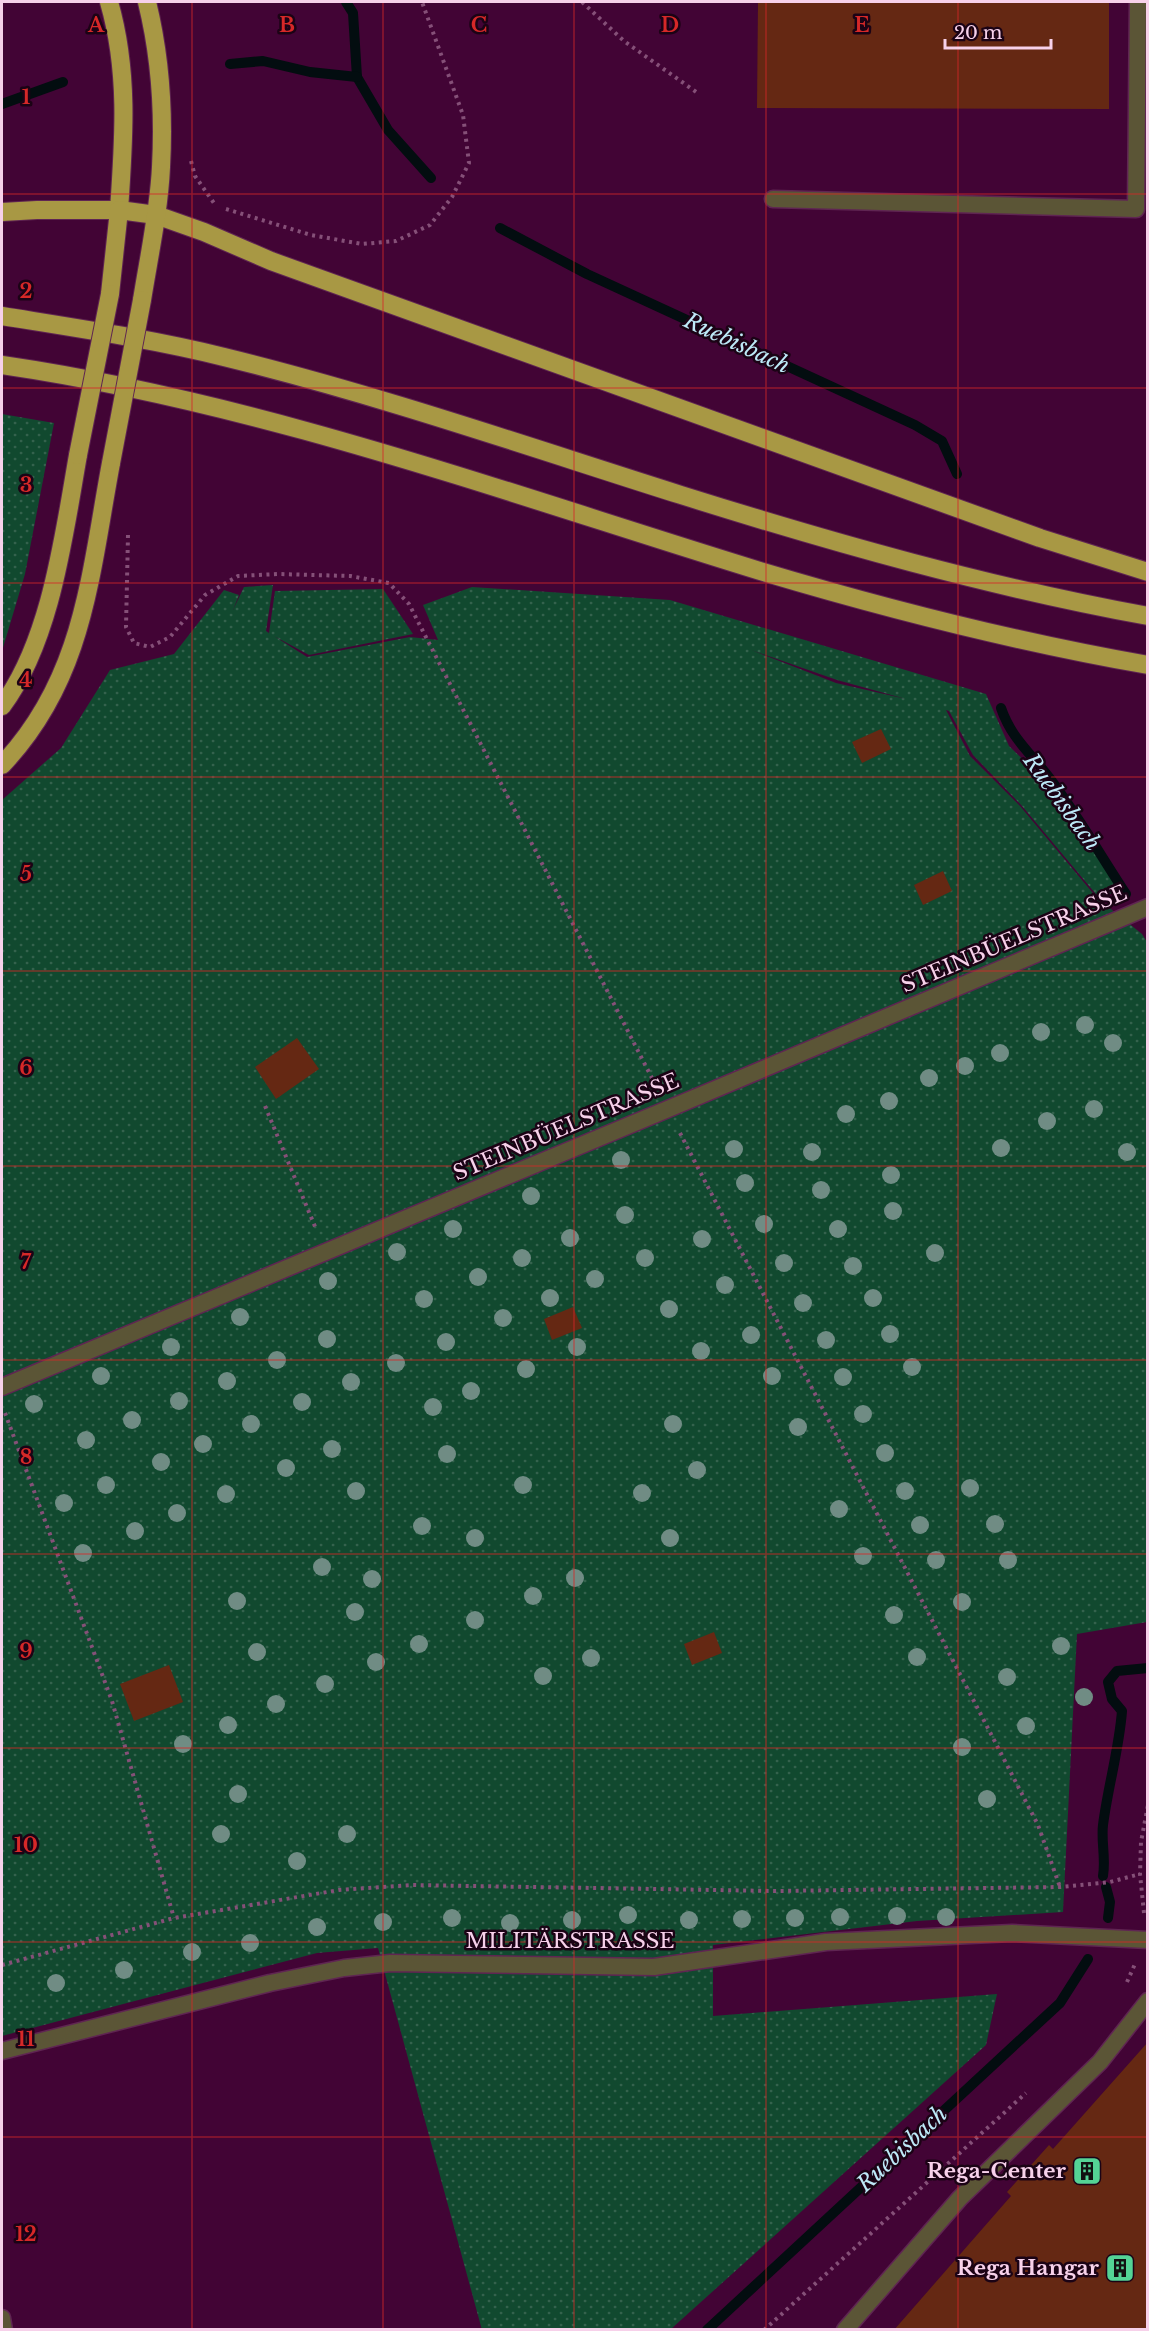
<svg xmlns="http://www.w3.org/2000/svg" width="1149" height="2331" viewBox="0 0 1149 2331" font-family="'Libre Baskerville',serif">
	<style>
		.grass { fill: url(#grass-dots); fill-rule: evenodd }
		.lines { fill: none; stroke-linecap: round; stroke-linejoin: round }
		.stream { stroke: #030d10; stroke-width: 10 }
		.building { fill: #652813 }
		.service-casing { stroke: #5f2552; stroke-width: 19 }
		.minor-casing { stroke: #5f2552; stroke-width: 19 }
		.motorway-casing { stroke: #5f2552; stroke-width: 20 }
		.path { stroke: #855078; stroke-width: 4; stroke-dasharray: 3 4.5; stroke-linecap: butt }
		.service { stroke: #5b5536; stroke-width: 16 }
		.minor { stroke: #5b5536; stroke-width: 16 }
		.motorway { stroke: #a89844; stroke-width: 18 }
		.motorway-bridge-casing { stroke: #5f2552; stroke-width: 20; stroke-linecap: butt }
		.motorway-bridge { stroke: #a89844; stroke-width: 18 }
		.tree { fill: #708c84 }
		.grid { fill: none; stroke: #d62828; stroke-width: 1.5; stroke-opacity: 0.55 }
		.labels { text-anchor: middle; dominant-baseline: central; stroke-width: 5; stroke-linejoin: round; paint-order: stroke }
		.street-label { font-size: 21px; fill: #f7d1ea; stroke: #1b0315 }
		.poi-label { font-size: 21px; font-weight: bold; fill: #f7d1ea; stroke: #1b0315; text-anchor: end }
		.water-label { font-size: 22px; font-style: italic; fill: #bde9f7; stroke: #1b0315 }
		.grid-label { font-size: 20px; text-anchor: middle; font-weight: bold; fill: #d62828; stroke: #1b0315; stroke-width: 5; stroke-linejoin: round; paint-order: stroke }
	</style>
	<defs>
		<pattern id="grass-dots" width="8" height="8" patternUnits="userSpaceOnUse" patternTransform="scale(1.5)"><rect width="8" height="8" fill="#11492f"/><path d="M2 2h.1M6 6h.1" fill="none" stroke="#34624d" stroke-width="1.8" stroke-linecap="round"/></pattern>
	</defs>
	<rect width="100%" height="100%" fill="#420435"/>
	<!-- grass -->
	<g class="grass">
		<path d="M2 414 54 423 25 574 2 651Z"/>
		<path d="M273 585 266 631 269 633 275 591 383 589 413 634 309 655 274 636 307 657 410 637 438 640 423 605 472 587 670 600 986 694 1009 746 1045 781 1120 889 1100 899 1022 806 973 755 949 711 946 710 970 756 1020 806 1097 898 1142 934 1147 942V1622L1077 1634 1063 1912 917 1921 713 1945V2016L997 1994 986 2045 671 2329 482 2330 378 1948 317 1953 2 2036V800L61 748 110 670 174 654 224 590 239 595 233 610 244 587ZM751 650 837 680 906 699 836 683Z"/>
	</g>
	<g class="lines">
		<!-- stream -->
		<g class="stream">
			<path d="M346 2 353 13 357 77 388 130 431 178"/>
			<path d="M230 64 263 61 310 72 357 77"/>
			<path d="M2 104 63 82"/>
			<path d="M500 228 587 274 915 425 942 441 957 474"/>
			<path d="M1001 708C1012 740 1032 754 1051 780 1078 816 1101 856 1126 894"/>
			<path d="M1103 1876C1106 1858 1101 1842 1103 1825 1108 1786 1119 1750 1122 1711L1112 1699 1108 1682 1117 1671 1148 1668"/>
			<path d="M1106 1887 1110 1902 1108 1918"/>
			<path d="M707 2330 1060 2003 1088 1959"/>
		</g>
	</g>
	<!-- building -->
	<g class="building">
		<path d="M758 2H1109V109L757 108Z"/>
		<path d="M881 729 891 749 862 763 852 742Z"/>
		<path d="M943 871 952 891 923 905 914 885Z"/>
		<path d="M297 1038 319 1069 276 1099 255 1067Z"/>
		<path d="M573 1307 582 1328 552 1340 544 1319Z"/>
		<path d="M714 1632 722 1653 692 1665 684 1644Z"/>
		<path d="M169 1665 183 1702 134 1721 120 1684Z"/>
		<path d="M1148 2042V2330H894L1011 2196 1007 2192 1049 2145 1053 2149Z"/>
	</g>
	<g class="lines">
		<!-- service casing -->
		<g class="service-casing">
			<g id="service">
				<path d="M773 199 1136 209 1138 2"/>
				<path d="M2 2318 4 2330"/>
			</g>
		</g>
		<!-- minor casing -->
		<g class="minor-casing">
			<g id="minor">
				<path d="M2 1387 668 1109 1148 907"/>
				<path d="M2 2051 270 1983 344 1968 390 1963 654 1967 826 1942 1012 1933 1148 1940"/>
				<path d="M845 2330 960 2198 1100 2062 1148 2001"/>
			</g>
		</g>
		<!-- motorway casing -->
		<g class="motorway-casing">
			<g id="motorway">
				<path d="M2 212 37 210H119C124 139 129 71 109 2"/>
				<path d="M110 294 119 210 156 215 204 232 271 261 1040 538 1148 572"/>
				<path d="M142 300C149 256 159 211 161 167 164 112 160 55 147 2"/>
				<path d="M2 316C76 328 151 339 224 357 379 395 529 447 681 495 834 543 989 587 1148 616"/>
				<path d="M2 365C262 403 509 494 760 571 887 609 1017 642 1148 665"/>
				<path d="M2 706C51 641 64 534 78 455"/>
				<path d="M2 765C84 679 90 575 111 463"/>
			</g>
		</g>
		<!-- path -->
		<g class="path">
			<path d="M582 2 624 41 699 94"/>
			<path d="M191 161 195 176 216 206"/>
			<path d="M226 209 311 235 362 244 396 241 430 225 452 197 469 163 463 115 422 2"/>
			<path d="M128 535 126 627 134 643 150 647 170 637 205 595 238 576 278 574 350 576 389 583 409 604 656 1086"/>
			<path d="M265 1106 316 1229"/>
			<path d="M680 1133 1038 1825 1060 1887"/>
			<path d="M5 1413 112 1701 174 1918"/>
			<path d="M1144 1913 1140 1874 1141 1842 1148 1805"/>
			<path d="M2 1965 174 1918 339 1890 412 1885 775 1891 1060 1887 1110 1882 1140 1874"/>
			<path d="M1127 1982 1135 1964"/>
			<path d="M764 2330 1026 2093"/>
		</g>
		<!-- service -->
		<use href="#service" class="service"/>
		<!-- minor -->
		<use href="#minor" class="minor"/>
		<!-- motorway -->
		<use href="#motorway" class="motorway"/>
		<!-- motorway-bridge casing -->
		<g class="motorway-bridge-casing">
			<g id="motorway-bridge">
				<path d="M78 455 110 294"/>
				<path d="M111 463 142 300"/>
			</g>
		</g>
		<!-- motorway-bridge -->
		<use href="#motorway-bridge" class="motorway-bridge"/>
	</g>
	<!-- trees -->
	<g class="tree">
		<circle cx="1085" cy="1025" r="9"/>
		<circle cx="1041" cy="1032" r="9"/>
		<circle cx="1113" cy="1043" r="9"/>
		<circle cx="1000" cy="1053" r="9"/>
		<circle cx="965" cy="1066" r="9"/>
		<circle cx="929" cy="1078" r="9"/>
		<circle cx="889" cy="1101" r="9"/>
		<circle cx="1094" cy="1109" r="9"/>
		<circle cx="846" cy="1114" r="9"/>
		<circle cx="1047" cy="1121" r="9"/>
		<circle cx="1001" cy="1148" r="9"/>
		<circle cx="734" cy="1149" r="9"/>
		<circle cx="812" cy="1152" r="9"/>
		<circle cx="1127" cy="1152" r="9"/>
		<circle cx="621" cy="1160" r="9"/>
		<circle cx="891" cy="1175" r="9"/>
		<circle cx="745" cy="1183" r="9"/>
		<circle cx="821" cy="1190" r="9"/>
		<circle cx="531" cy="1196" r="9"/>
		<circle cx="893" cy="1211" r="9"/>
		<circle cx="625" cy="1215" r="9"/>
		<circle cx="764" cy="1224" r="9"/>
		<circle cx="453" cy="1229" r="9"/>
		<circle cx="838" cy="1229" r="9"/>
		<circle cx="570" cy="1238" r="9"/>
		<circle cx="702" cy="1239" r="9"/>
		<circle cx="397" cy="1252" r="9"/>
		<circle cx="935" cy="1253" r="9"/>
		<circle cx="522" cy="1258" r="9"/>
		<circle cx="645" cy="1258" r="9"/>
		<circle cx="784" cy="1263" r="9"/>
		<circle cx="853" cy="1266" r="9"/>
		<circle cx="478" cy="1277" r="9"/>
		<circle cx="595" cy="1279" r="9"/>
		<circle cx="328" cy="1281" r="9"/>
		<circle cx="725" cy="1285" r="9"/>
		<circle cx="550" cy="1298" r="9"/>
		<circle cx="873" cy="1298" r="9"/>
		<circle cx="424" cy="1299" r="9"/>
		<circle cx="803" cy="1303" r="9"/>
		<circle cx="669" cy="1309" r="9"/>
		<circle cx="240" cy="1317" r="9"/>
		<circle cx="503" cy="1318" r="9"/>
		<circle cx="890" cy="1334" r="9"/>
		<circle cx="751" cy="1335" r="9"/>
		<circle cx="327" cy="1339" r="9"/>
		<circle cx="826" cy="1340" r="9"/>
		<circle cx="446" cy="1342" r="9"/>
		<circle cx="171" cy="1347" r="9"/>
		<circle cx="577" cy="1347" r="9"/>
		<circle cx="701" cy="1351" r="9"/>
		<circle cx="277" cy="1360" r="9"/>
		<circle cx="396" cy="1363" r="9"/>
		<circle cx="912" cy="1367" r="9"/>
		<circle cx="526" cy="1369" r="9"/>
		<circle cx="101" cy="1376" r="9"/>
		<circle cx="772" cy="1376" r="9"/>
		<circle cx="843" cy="1377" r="9"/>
		<circle cx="227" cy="1381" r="9"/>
		<circle cx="351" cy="1382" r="9"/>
		<circle cx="471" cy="1391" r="9"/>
		<circle cx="179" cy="1401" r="9"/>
		<circle cx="302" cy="1402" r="9"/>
		<circle cx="34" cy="1404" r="9"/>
		<circle cx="433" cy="1407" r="9"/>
		<circle cx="863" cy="1414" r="9"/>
		<circle cx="132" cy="1420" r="9"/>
		<circle cx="251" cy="1424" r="9"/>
		<circle cx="673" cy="1424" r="9"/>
		<circle cx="798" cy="1427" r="9"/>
		<circle cx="86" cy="1440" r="9"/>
		<circle cx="203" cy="1444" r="9"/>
		<circle cx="332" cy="1449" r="9"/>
		<circle cx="885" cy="1453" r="9"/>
		<circle cx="447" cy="1454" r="9"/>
		<circle cx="161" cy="1462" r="9"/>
		<circle cx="286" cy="1468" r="9"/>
		<circle cx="697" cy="1470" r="9"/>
		<circle cx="106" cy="1485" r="9"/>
		<circle cx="523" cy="1485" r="9"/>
		<circle cx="970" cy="1488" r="9"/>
		<circle cx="356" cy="1491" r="9"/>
		<circle cx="905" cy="1491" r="9"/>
		<circle cx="642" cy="1493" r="9"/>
		<circle cx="226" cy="1494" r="9"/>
		<circle cx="64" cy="1503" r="9"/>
		<circle cx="839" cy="1509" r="9"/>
		<circle cx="177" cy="1513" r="9"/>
		<circle cx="995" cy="1524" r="9"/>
		<circle cx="920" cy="1525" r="9"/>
		<circle cx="422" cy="1526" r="9"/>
		<circle cx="135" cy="1531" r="9"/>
		<circle cx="475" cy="1538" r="9"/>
		<circle cx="670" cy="1538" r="9"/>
		<circle cx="83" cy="1553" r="9"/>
		<circle cx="863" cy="1556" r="9"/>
		<circle cx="936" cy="1560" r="9"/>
		<circle cx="1008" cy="1560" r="9"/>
		<circle cx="322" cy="1567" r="9"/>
		<circle cx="575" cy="1578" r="9"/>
		<circle cx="372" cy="1579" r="9"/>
		<circle cx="533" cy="1596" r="9"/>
		<circle cx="237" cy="1601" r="9"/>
		<circle cx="962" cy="1602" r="9"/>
		<circle cx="355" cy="1612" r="9"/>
		<circle cx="894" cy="1615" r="9"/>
		<circle cx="475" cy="1620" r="9"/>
		<circle cx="419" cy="1644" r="9"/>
		<circle cx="1061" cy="1646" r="9"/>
		<circle cx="257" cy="1652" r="9"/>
		<circle cx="917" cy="1657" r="9"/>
		<circle cx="591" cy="1658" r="9"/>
		<circle cx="376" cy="1662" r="9"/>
		<circle cx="543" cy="1676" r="9"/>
		<circle cx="1007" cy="1677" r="9"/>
		<circle cx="325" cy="1684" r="9"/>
		<circle cx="1084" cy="1697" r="9"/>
		<circle cx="276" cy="1704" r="9"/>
		<circle cx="228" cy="1725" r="9"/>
		<circle cx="1026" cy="1726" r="9"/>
		<circle cx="183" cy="1744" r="9"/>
		<circle cx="962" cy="1747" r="9"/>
		<circle cx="238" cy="1794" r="9"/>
		<circle cx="987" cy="1799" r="9"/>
		<circle cx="221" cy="1834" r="9"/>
		<circle cx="347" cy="1834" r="9"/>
		<circle cx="297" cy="1861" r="9"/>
		<circle cx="628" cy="1915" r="9"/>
		<circle cx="897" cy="1916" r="9"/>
		<circle cx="840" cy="1917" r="9"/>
		<circle cx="946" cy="1917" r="9"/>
		<circle cx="452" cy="1918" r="9"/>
		<circle cx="795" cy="1918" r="9"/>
		<circle cx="742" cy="1919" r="9"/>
		<circle cx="572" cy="1920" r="9"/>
		<circle cx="689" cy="1920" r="9"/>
		<circle cx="383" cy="1922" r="9"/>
		<circle cx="510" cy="1923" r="9"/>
		<circle cx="317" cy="1927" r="9"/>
		<circle cx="250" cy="1943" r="9"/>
		<circle cx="192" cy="1952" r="9"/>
		<circle cx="124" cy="1970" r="9"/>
		<circle cx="56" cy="1983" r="9"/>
	</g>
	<!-- grid -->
	<path class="grid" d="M192 2V2330M383 2V2330M574 2V2330M766 2V2330M958 2V2330M2 194H1148M2 388H1148M2 583H1148M2 777H1148M2 971H1148M2 1166H1148M2 1360H1148M2 1554H1148M2 1748H1148M2 1942H1148M2 2137H1148"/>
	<!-- icons -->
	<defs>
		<g id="building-square" transform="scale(1.5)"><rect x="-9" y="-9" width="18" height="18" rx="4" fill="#54d395" stroke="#1b0315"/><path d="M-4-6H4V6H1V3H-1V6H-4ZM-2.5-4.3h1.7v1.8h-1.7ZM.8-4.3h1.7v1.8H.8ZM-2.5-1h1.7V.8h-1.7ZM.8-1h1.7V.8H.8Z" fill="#111"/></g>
	</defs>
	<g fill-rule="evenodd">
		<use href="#building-square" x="1087" y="2171"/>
		<use href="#building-square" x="1120" y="2268"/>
	</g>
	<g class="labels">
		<!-- street labels -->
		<g class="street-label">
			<text transform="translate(1014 939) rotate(-23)">STEINBÜELSTRASSE</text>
			<text transform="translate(566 1127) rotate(-23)">STEINBÜELSTRASSE</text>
			<text x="570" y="1941">MILITÄRSTRASSE</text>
		</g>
		<!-- poi labels -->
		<g class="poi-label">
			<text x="1066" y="2171">Rega-Center</text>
			<text x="1099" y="2268">Rega Hangar</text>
		</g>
		<!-- water labels -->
		<g class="water-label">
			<text transform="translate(737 343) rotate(25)">Ruebisbach</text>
			<text transform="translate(1062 802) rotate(54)">Ruebisbach</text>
			<text transform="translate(902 2149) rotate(-43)">Ruebisbach</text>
		</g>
	</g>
	<g class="grid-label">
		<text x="96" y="32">A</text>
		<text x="287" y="32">B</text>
		<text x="479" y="32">C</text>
		<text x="670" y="32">D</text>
		<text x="862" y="32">E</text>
		<text x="26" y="104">1</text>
		<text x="26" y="298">2</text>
		<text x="26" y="492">3</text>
		<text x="26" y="687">4</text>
		<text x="26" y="881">5</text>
		<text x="26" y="1075">6</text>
		<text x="26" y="1269">7</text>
		<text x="26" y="1464">8</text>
		<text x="26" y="1658">9</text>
		<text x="26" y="1852">10</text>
		<text x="26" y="2046">11</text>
		<text x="26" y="2241">12</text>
	</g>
	<!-- border -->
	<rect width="1149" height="2331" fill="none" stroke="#f7d1ea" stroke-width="6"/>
	<!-- scale -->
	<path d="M945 39v9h106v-9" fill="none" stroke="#f7d1ea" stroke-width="3"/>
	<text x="954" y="39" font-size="18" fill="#f7d1ea" stroke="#1b0315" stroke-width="4.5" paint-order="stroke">20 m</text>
</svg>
